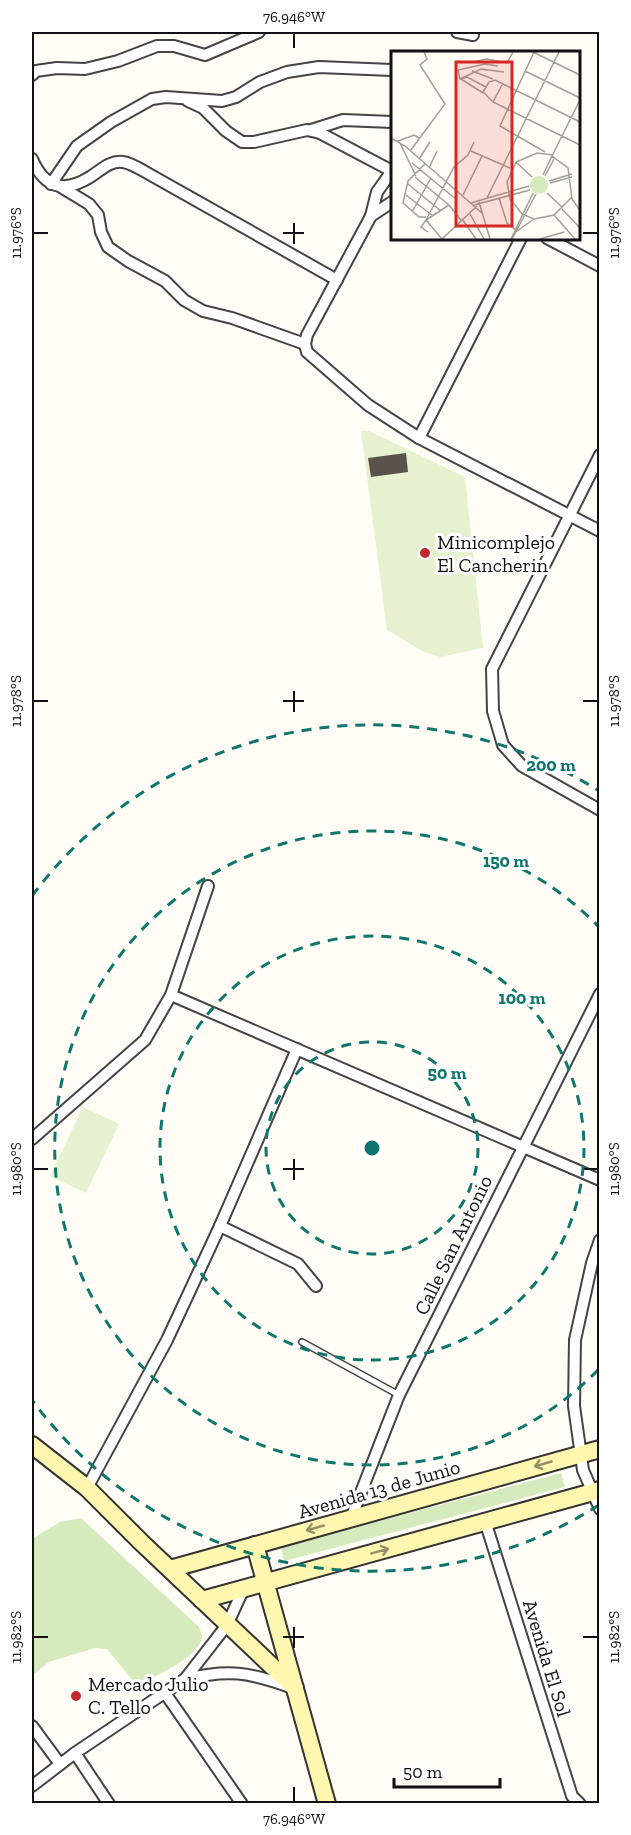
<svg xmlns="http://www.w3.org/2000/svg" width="631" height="1835" viewBox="0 0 631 1835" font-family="'Zilla Slab',serif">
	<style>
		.green { fill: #d5ebbd }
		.pitch { fill: #e6f2cf }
		.building { fill: #5a524d }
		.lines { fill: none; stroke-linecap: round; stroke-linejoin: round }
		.lane-casing { stroke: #444; stroke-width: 8 }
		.street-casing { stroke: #444; stroke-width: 14 }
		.secondary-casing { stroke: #333; stroke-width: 20 }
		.lane { stroke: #fff; stroke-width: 5 }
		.street { stroke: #fff; stroke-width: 10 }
		.secondary { stroke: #fff6b0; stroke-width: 16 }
		.oneway { stroke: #948f68 }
		.ticks { fill: none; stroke: #111; stroke-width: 2 }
		.ring { fill: none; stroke: #0f766e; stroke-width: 3; stroke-dasharray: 10 8 }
		.poi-dot { fill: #c4262e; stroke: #fff; stroke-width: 2 }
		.labels { text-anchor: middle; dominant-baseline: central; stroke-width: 6; stroke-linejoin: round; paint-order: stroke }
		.poi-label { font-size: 20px; fill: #111; stroke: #fff; text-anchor: start }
		.street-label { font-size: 20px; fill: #111; stroke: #fff }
		.inset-road { fill: none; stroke: #a09f9a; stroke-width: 1.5 }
		.view { fill: #d62828; fill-opacity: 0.15; stroke: #d62828; stroke-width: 3 }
		.inset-edge { fill: none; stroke: #111; stroke-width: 3 }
		.centre { fill: #0f766e; stroke: #fff; stroke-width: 3 }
		.ring-label { font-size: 18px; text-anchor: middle; font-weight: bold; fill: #0f766e; stroke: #fff; stroke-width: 6; stroke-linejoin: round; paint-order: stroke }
		.neatline { fill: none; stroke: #111; stroke-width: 2 }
		.ticks-label { font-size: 15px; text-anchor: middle; fill: #111 }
	</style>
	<rect width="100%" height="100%" fill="#fffdf5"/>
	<!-- green -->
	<g class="green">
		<path d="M561 1473 565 1487 284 1561 281 1547Z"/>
		<path d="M81 1518 199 1627C200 1631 202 1634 202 1637 201 1656 153 1677 137 1686L107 1649 95 1648 49 1662 32 1676V1539L60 1522Z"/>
	</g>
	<!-- pitch -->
	<g class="pitch">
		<path d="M361 431H369L465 477 483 648 440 657 424 652 387 630Z"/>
		<path d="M83 1107 119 1124 86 1193 50 1176Z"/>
	</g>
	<!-- building -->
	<path class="building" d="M406 453 408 472 371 477 368 458Z"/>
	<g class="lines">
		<!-- lane casing -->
		<g class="lane-casing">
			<path id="lane" d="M302 1342 399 1395"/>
		</g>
		<!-- street casing -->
		<g class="street-casing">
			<g id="street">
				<path d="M457 32 473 35"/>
				<path d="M32 75 36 71 57 68 85 69 118 61 157 46H174L205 55 259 32"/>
				<path d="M188 101 203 108 226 131 242 142H254L307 130 320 133 392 171"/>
				<path d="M311 130 343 120 392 122"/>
				<path d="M32 159C44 187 63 194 90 177 100 171 110 160 123 162 131 163 142 170 149 174L337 280"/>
				<path d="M51 184 77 146 111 122 152 99 166 97 222 101 236 97 260 82 287 72 319 67 392 70"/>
				<path d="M61 187 89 204 98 215 101 232 108 247 128 261 165 281 184 300 203 311 232 318 305 344"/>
				<path d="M392 202 371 216 307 335 305 344 307 352 368 405 419 438 600 531"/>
				<path d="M371 216 377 192 392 171"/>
				<path d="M547 238 600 266"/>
				<path d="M419 438 521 238"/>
				<path d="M600 455 492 669 493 711 503 745 522 766 600 810"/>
				<path d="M171 995 600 1180"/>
				<path d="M32 1139 145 1040 171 995 208 886"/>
				<path d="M220 1226 298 1264 316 1286"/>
				<path d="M600 1240 592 1263 575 1340 574 1406 583 1470 600 1509"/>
				<path d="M87 1488 167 1340 220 1226 297 1049"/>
				<path d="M351 1518 399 1395 600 994"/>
				<path d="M485 1521 572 1796 580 1804"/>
				<path d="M186 1679C228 1669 249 1672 290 1687"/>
				<path d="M165 1693 242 1804"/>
				<path d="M32 1726 60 1764"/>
				<path d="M75 1753 109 1804"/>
				<path d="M32 1786 75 1753 185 1679 227 1625 244 1588"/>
			</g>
		</g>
		<!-- secondary casing -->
		<g class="secondary-casing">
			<g id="secondary">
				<path d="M32 1445 87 1488 142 1543 295 1688"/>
				<path d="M255 1545 327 1804"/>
				<path d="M170 1569 600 1449"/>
				<path d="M202 1600 600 1490"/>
			</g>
		</g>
		<!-- lane -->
		<use href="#lane" class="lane"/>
		<!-- street -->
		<use href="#street" class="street"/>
		<!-- secondary -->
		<use href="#secondary" class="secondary"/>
	</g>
	<!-- one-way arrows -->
	<defs><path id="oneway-shaft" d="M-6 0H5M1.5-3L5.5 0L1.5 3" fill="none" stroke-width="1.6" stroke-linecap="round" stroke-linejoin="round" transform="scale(1.5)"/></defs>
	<g class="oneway">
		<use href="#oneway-shaft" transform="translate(543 1464) rotate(164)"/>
		<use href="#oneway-shaft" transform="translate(315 1528) rotate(164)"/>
		<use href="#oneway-shaft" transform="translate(380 1551) rotate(-15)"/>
	</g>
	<!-- ticks -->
	<path class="ticks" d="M294 33V48M294 223V244M33 233H48M283 233H304M583 233H598M294 691V712M33 701H48M283 701H304M583 701H598M294 1159V1180M33 1169H48M283 1169H304M583 1169H598M294 1627V1648M33 1637H48M283 1637H304M583 1637H598M294 1787V1802"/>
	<!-- distance rings -->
	<g class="ring">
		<circle cx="372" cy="1148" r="106"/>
		<circle cx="372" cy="1148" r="212"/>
		<path d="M598 1370A317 317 0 1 1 598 926"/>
		<path d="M599 1505A423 423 0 0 1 32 1400M32 896A423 423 0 0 1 599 791"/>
	</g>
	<!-- markers -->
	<g class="poi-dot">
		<circle cx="425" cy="553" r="6"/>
		<circle cx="76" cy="1696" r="6"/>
	</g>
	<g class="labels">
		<!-- poi labels -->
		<g class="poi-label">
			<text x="437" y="542">Minicomplejo<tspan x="437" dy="23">El Cancherin</tspan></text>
			<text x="88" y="1684">Mercado Julio<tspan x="88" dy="23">C. Tello</tspan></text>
		</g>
		<!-- street labels -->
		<g class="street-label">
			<text transform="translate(453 1245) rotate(-64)">Calle San Antonio</text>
			<text transform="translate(379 1489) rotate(-16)">Avenida 13 de Junio</text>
			<text transform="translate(547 1658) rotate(73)">Avenida El Sol</text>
		</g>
	</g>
	<!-- overview -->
	<g transform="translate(391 51)">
		<rect width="189" height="189" fill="#fffdf5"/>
		<path d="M139 134a9 9 0 1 1 18 0a9 9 0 1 1-18 0Z" fill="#d5ebbd"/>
		<path class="inset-road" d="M142 1 189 24M143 1 109 75 154 101M81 11 96 8 116 12 122 1M81 20 102 28M134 20 189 47M69 28 90 18 113 21M70 28 92 42M95 36 76 26 69 28 67 19 94 13 107 15M189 49 161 105 177 117 181 148 189 159M102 51 112 32M189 71 104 29 98 31 92 41 102 51 189 94M0 87 14 95 91 162M7 90 23 84 28 87M9 92 25 125M19 100 54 53 29 14 36 8 33 1M80 100 119 117M162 104 146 102 125 111 116 131 119 148 131 163 143 168 163 164 181 146M28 108 39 91M125 111 141 126M21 112 66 149M34 113 17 130 12 152 28 166H35M38 117 46 100M152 124 161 105M154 125 163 108M24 126 58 154 70 169M158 130 181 123M159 132 181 126M17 133 50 160M156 142 172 157M15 144 42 165M72 144 91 105M96 147 168 1M108 147 116 172 126 180 143 168M88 151 99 188M80 152 138 135M83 154 139 139M171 158 189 177M21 161 40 127M79 163 93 188M163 164 184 188M71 168 85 188M35 169 63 116 77 104 83 91M35 169 58 154M37 181 30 176 35 169 51 188M51 188 86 155M120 188 142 142M121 188 145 143M149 188 173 181"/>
		<path class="view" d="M65 11H121V175H65Z"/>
		<rect width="189" height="189" class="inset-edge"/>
	</g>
	<circle cx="372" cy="1148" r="9" class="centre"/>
	<g class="ring-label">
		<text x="551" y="771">200 m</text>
		<text x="506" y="867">150 m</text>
		<text x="522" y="1004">100 m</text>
		<text x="447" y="1079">50 m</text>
	</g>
	<!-- border -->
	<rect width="631" height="1835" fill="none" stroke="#ffffff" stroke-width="66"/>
	<!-- scale -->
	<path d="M394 1778v9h106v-9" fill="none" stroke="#111111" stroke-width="3"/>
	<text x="403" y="1778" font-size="18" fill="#111111" stroke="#ffffff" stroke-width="4.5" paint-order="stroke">50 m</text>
	<rect x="33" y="33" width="565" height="1769" class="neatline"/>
	<g class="ticks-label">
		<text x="294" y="22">76.946°W</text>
		<text transform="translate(16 233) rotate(-90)" y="5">11.976°S</text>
		<text transform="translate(614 233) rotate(-90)" y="5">11.976°S</text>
		<text transform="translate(16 701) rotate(-90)" y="5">11.978°S</text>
		<text transform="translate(614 701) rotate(-90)" y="5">11.978°S</text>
		<text transform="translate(16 1169) rotate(-90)" y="5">11.980°S</text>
		<text transform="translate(614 1169) rotate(-90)" y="5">11.980°S</text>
		<text transform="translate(16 1637) rotate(-90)" y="5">11.982°S</text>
		<text transform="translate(614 1637) rotate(-90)" y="5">11.982°S</text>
		<text x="294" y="1824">76.946°W</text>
	</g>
</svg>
